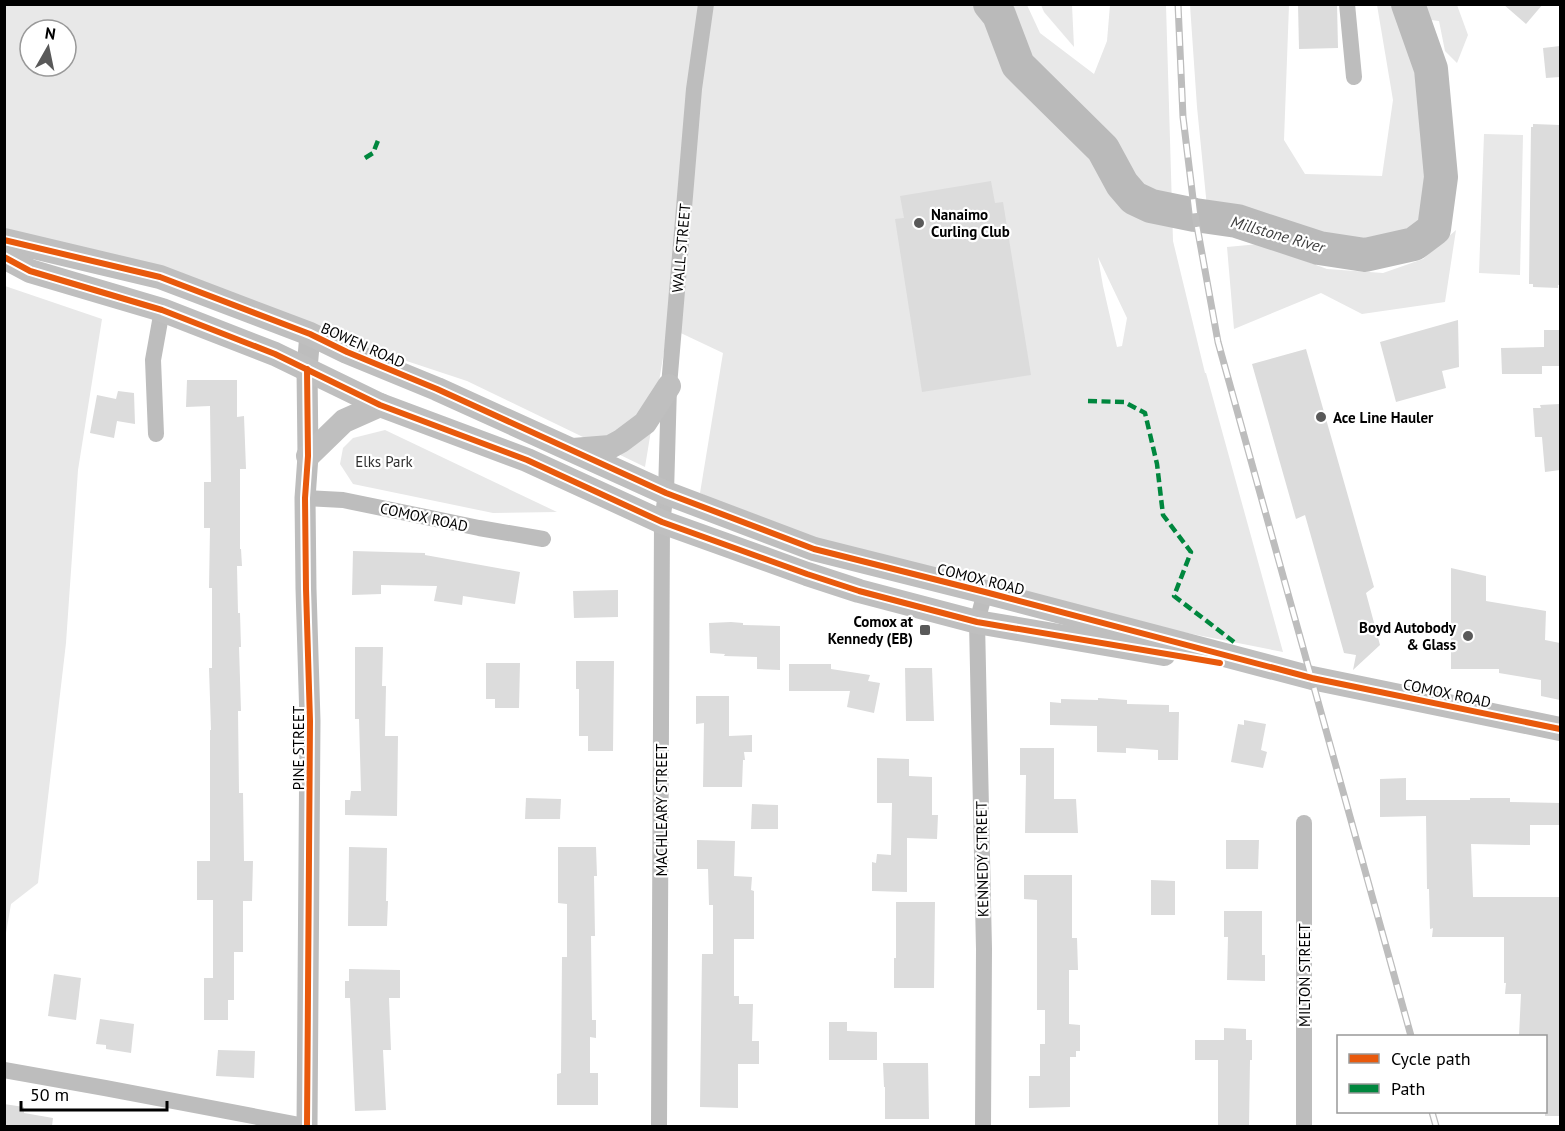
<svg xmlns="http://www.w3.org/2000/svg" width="1565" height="1131" viewBox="0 0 1565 1131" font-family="'PT Sans',sans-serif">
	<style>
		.green { fill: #e8e8e8; fill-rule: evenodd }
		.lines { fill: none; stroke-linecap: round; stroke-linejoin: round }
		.river { stroke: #bababa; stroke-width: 34 }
		.building { fill: #dcdcdc }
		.minor { stroke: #bdbdbd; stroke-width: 16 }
		.tertiary { stroke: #bdbdbd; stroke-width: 21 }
		.secondary { stroke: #bfbfbf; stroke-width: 24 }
		.rail-casing { stroke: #bdbdbd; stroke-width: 7 }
		.rail { stroke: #fff; stroke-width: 4.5; stroke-dasharray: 14; stroke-linecap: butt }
		.quiet { stroke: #00873e; stroke-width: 4.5; stroke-dasharray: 9 4.5; stroke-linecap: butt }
		.cycleway-casing { stroke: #fff; stroke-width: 10 }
		.cycleway { stroke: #e8590c; stroke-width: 6 }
		.poi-dot { fill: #595959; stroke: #fff; stroke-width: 2 }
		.labels { text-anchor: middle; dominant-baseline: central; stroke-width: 4.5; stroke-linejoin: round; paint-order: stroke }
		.poi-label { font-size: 15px; font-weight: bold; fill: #000; stroke: #fff; text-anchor: start }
		.street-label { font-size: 15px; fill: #000; stroke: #fff }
		.park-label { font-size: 15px; fill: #2d2d2d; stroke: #fff }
		.water-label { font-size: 16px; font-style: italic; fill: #3e3e3e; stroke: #fff }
	</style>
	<rect width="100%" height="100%" fill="#fff"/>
	<!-- green -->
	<g class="green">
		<path d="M4 5H1027L1040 33 1094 74 1107 41 1110 5H1166L1173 241 1205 373H1206L1283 652 857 568 700 493 723 353 668 327 645 467 467 381 5 228ZM30 30H66V66H30ZM1098 257 1127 318 1122 346 1117 347 1103 286Z"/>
		<path d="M1041 5H1072L1074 47 1044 12Z"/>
		<path d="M1190 5H1289L1284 140 1305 174 1382 176 1393 100 1377 5H1397L1418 65 1430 157 1427 215 1396 239 1348 245 1239 209 1207 207 1197 107Z"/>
		<path d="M1426 5H1457L1468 35 1457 63 1445 51 1439 21 1431 20 1425 8Z"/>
		<path d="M1484 134 1523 135 1520 275 1479 273Z"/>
		<path d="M1456 230 1445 302 1362 314 1321 293 1234 329 1227 247 1259 244 1327 269 1383 273 1423 259Z"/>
		<path d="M5 286 102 319 78 470 66 643 38 883 11 904 5 939Z"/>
		<path d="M385 430 557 512 493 513 353 484 340 464 343 448 353 438Z"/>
	</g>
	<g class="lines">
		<!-- river -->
		<path class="river" d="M990 4 999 15 1018 65 1103 149 1122 184 1134 198 1151 206 1195 215 1237 221 1319 248 1365 255 1414 244 1434 229 1441 177 1431 69 1408 4"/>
	</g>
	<!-- building -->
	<g class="building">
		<path d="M1298 4H1337L1338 48 1299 49Z"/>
		<path d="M1503 4H1543L1526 24Z"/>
		<path d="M1560 46V77L1546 78 1543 48Z"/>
		<path d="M1533 124 1560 125V285H1558V288L1533 287V284H1529L1531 127H1533Z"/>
		<path d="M991 181 995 203 1003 202 1031 375 922 392 895 219 904 218 900 196Z"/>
		<path d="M1458 320 1459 367 1442 371 1446 388 1396 402 1380 342Z"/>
		<path d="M1544 330H1560V366H1542V374H1502L1501 348 1544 347Z"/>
		<path d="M1306 349 1374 587 1366 593 1380 645 1353 670 1356 655 1344 653 1305 515 1296 519 1252 364Z"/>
		<path d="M187 380H237V417L244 416 246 469H240V549H241L242 566H237L238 613H240L241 647H239L241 711H238L239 793H243L244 861H253L252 901H243V952H234V1000H228V1020H204V978H213V900H197V861H210V730H211L209 668H212V588H209L210 528H204V482H211L210 406 186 407Z"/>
		<path d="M118 391 134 393 135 424 117 421 114 438 90 433 97 395 116 399Z"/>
		<path d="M1560 404V470L1545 472 1542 437H1535L1533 408H1541L1540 405Z"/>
		<path d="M353 551 425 553V555L520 572 515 604 463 596 462 605 434 601 437 586 381 585V594L352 595Z"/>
		<path d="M1451 568 1486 576V601L1546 611 1545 640 1560 643V700L1541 696V680L1499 673V669H1451Z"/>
		<path d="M618 590V617L574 618 573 591Z"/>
		<path d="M731 622 743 623V625L780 626V670L757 669V657L724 656 725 654 710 653 709 623Z"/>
		<path d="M355 647H383L382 686H386L385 736H398L397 816 345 815V800H350L351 791H361L359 719H355Z"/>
		<path d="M576 661H614L613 751H588V736H579V689H576Z"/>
		<path d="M486 663H520L519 708H495V699H486Z"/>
		<path d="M789 664H831V669L870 675 868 681 880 683 874 713 847 707 850 691H789Z"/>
		<path d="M905 668H932L934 721H906Z"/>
		<path d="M696 696H729V736L752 735V752H744L745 760H743L742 787H703L704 723 696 724Z"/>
		<path d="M1098 698 1127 700V704L1169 705V712H1179L1178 760H1158V750L1126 748V753L1097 752V726L1050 725V702L1061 703V699L1098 700Z"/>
		<path d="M1244 720 1266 724 1261 750 1267 752 1263 768 1231 762 1238 724 1244 725Z"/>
		<path d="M1020 748H1054V799H1076L1078 833H1025L1026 775H1020Z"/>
		<path d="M877 758 909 759V776L932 777V815H938L937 839 907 838V892L872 891V862L876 863 877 854 891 855 892 803H877Z"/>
		<path d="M1406 778V800H1470V798H1510V802L1560 803V825H1530V845L1471 844 1473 897H1560V1116H1545V1036H1519L1521 994H1505L1506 983H1504V937H1432L1433 928 1430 929 1429 889H1427L1426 816 1380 817V779Z"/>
		<path d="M526 798 561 799 560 819H525Z"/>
		<path d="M752 804 778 805V829H751Z"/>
		<path d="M697 840 735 841 734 876 752 877 751 890 754 891V939H734V996H739V1004H753L752 1041H759V1064H738V1108L700 1107 702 954H713V905H709L708 869H697Z"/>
		<path d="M1226 840H1259L1258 869H1226Z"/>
		<path d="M349 847 387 848 386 901H388L387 926H348Z"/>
		<path d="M558 847H596L597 876H594L595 936H591L592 1020H596V1038L590 1037V1073H598V1105H557V1074L561 1073 562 957H567V904L558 903Z"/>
		<path d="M1024 875H1072V938H1077L1078 970H1069V1024L1080 1025V1051H1076V1057H1070V1107L1029 1108V1076H1040V1044H1045V1010H1037V900L1024 899Z"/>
		<path d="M1151 880 1175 881V915H1151Z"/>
		<path d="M896 902H935L934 988H894V958H896Z"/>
		<path d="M1224 911H1262V955H1265V981L1227 980 1228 937H1224Z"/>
		<path d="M349 969 400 970V998H389L391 1050H383L386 1110 355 1111 350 998H345V981H349Z"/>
		<path d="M54 974 81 978 76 1020 48 1016Z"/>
		<path d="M100 1019 134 1024 131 1053 106 1049V1045L96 1044Z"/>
		<path d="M829 1022H847V1031L877 1032V1060H829Z"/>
		<path d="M1224 1028 1246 1029V1040H1252V1060H1250L1249 1126H1218V1060H1195V1040H1224Z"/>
		<path d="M218 1050 255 1051 254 1078 216 1076Z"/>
		<path d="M883 1063H928L929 1119H885V1087H884Z"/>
		<path d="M4 1104 24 1107V1113L53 1118 52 1126H4Z"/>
	</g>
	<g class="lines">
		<!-- minor -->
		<g class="minor">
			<path d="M1347 4 1354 77"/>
			<path d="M156 434 153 360 162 310"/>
			<path d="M305 498 343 500 479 528 543 539"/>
			<path d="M1304 823V1126"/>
			<path d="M4 1070 105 1088 305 1126"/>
			<path d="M659 1126 662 522 666 493 669 386 694 89 706 4"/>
			<path d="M983 1126 984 949 977 622 985 592"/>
		</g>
		<!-- tertiary -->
		<path class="tertiary" d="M307 1126 310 721 306 589 305 498 308 456 307 369 310 334"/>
		<!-- secondary -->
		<g class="secondary">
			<path d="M4 240 160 277 310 334 347 352 437 389 666 493 814 549 985 592 1312 678 1560 729"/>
			<path d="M4 257 30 271 162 310 275 354 380 405 527 460 662 522 807 574 859 591 977 622 1164 654"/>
			<path d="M573 450 610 447 621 441 645 423 669 386"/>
			<path d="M308 456 344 421 380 405"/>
		</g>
		<!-- rail casing -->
		<g class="rail-casing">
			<g id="rail">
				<path d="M1178 4 1183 117 1195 215 1218 342 1411 1036"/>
				<path d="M1432 1112 1436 1126"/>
			</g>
		</g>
		<!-- rail -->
		<use href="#rail" class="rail"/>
		<!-- quiet -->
		<g class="quiet">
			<path d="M365 158 373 153 379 138"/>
			<path d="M1088 401 1124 402 1145 413 1157 464 1163 515 1191 552 1174 596 1234 642"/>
		</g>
		<!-- cycleway casing -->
		<g class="cycleway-casing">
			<g id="cycleway">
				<path d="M4 240 160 277 310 334 347 352 437 389 666 493 814 549 985 592 1312 678 1560 729"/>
				<path d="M4 257 30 271 162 310 275 354 380 405 527 460 662 522 807 574 859 591 977 622 1220 663"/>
				<path d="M307 369 308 456 305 498 306 589 310 721 307 1126"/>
			</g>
		</g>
		<!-- cycleway -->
		<use href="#cycleway" class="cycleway"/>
	</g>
	<!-- markers -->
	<g class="poi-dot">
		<circle cx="919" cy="223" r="6"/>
		<circle cx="1321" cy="417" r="6"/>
		<rect x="919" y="624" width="12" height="12" rx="3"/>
		<circle cx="1468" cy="636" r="6"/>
	</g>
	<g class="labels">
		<!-- poi labels -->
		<g class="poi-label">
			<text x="931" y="214">Nanaimo<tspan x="931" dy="17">Curling Club</tspan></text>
			<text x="1333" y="417">Ace Line Hauler</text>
			<text x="913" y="621" text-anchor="end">Comox at<tspan x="913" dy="17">Kennedy (EB)</tspan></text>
			<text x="1456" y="627" text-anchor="end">Boyd Autobody<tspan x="1456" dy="17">&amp; Glass</tspan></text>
		</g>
		<!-- street labels -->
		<g class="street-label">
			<text transform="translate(681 248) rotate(-85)">WALL STREET</text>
			<text transform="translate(363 345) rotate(24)">BOWEN ROAD</text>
			<text transform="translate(424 517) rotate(12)">COMOX ROAD</text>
			<text transform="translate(981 579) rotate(14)">COMOX ROAD</text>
			<text transform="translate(1447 693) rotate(12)">COMOX ROAD</text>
			<text transform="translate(298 748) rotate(-90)">PINE STREET</text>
			<text transform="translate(661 810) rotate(-90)">MACHLEARY STREET</text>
			<text transform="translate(982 859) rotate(-91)">KENNEDY STREET</text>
			<text transform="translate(1304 975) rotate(-90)">MILTON STREET</text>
		</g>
		<!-- park labels -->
		<g class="park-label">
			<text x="384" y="461">Elks Park</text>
		</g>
		<!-- water labels -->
		<g class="water-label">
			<text transform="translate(1278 234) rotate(16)">Millstone River</text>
		</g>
	</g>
	<!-- border -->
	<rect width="1565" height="1131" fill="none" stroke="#000000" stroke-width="12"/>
	<!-- legend -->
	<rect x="1337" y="1035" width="210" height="78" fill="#ffffff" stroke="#999999" stroke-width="1.5"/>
	<rect x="1349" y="1054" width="30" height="9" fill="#e8590c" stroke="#999999" stroke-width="1.5"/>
	<text x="1391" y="1065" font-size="18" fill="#000000">Cycle path</text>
	<rect x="1349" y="1084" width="30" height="9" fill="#00873e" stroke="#999999" stroke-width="1.5"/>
	<text x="1391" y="1095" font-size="18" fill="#000000">Path</text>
	<!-- north arrow -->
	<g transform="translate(48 48) rotate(9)"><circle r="28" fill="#ffffff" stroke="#999999" stroke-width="1.5"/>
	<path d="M0-4.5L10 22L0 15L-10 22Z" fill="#595959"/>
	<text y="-9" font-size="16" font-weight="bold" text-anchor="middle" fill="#000000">N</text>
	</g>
	<!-- scale -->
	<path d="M21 1101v9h146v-9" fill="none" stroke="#000000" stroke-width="3"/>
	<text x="30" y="1101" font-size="18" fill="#000000" stroke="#ffffff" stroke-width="4.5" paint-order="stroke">50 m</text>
</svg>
